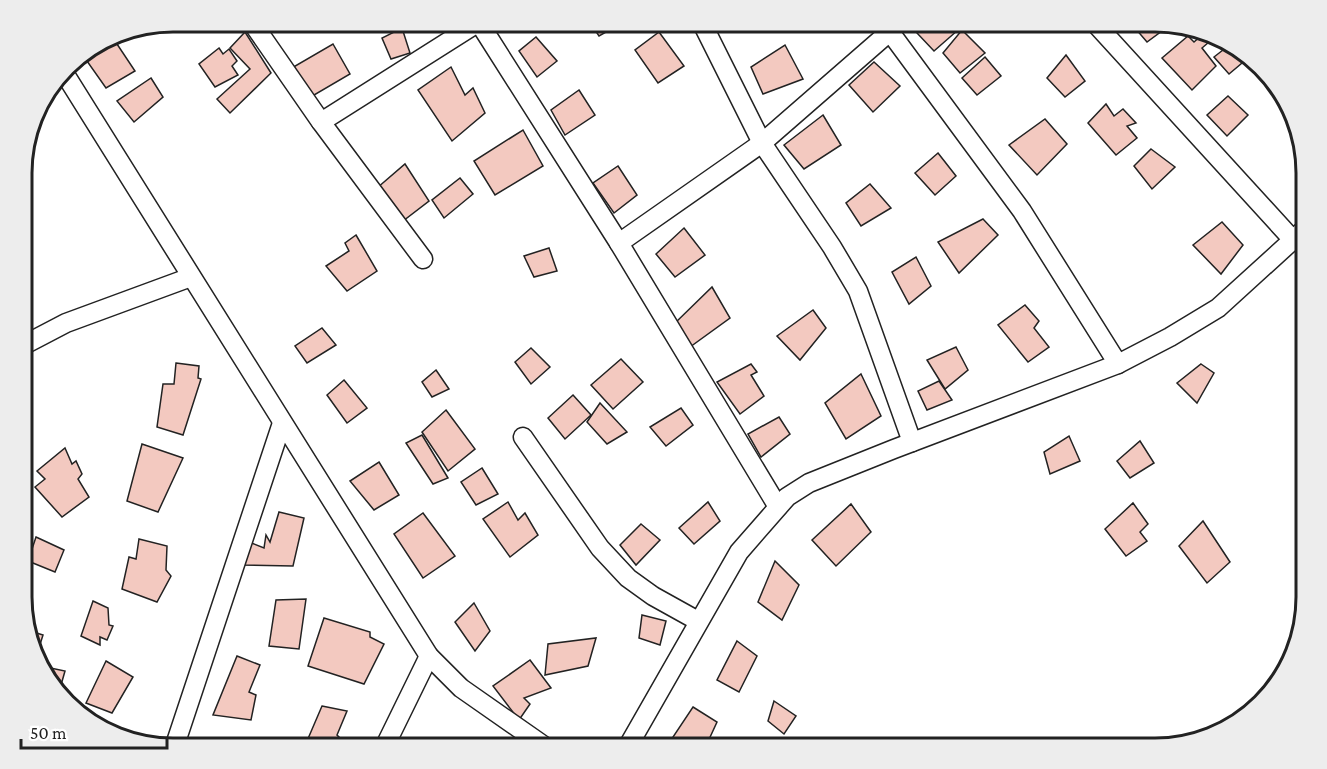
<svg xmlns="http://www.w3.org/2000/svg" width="1327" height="769" viewBox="0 0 1327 769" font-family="'Crimson Pro',serif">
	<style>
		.building { fill: #f3c9c0; stroke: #222; stroke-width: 1.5 }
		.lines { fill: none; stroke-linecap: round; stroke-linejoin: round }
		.minor-casing { stroke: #222; stroke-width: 21 }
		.minor { stroke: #fff; stroke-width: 18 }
		.rim { fill: none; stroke: #222; stroke-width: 3 }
	</style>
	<rect width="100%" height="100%" fill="#fff"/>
	<!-- building -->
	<g class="building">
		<path d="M589 21H611L615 27 599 36Z"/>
		<path d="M927 21H951L958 30 934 51 917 33Z"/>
		<path d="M1129 21H1155L1170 25 1147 42Z"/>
		<path d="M402 28 410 53 391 59 382 38Z"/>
		<path d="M962 30 985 53 960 73 943 53Z"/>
		<path d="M245 32 271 73 230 113 217 99 250 69 230 48Z"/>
		<path d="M659 32 684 66 658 83 635 50Z"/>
		<path d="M111 35 135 71 106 88 82 54Z"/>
		<path d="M1202 35 1209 42 1202 48 1216 66 1192 90 1162 58 1188 36 1194 42Z"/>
		<path d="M536 37 557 61 537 77 519 51Z"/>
		<path d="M1232 43 1248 58 1229 74 1214 57Z"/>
		<path d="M333 44 350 74 309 98 290 69Z"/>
		<path d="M785 45 803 79 763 94 751 67Z"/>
		<path d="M219 48 223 54 229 49 237 61 232 66 238 75 215 87 199 64Z"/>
		<path d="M1066 55 1085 81 1065 97 1047 78Z"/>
		<path d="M985 57 1001 76 977 95 962 78Z"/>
		<path d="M874 62 900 86 873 112 849 85Z"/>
		<path d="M451 67 465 95 473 88 485 113 452 141 418 90Z"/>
		<path d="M151 78 163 97 134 122 117 101Z"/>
		<path d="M579 90 595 115 565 135 551 110Z"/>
		<path d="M1228 96 1248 115 1227 136 1207 115Z"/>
		<path d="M1106 104 1114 116 1123 109 1136 123 1127 126 1137 138 1116 155 1088 123Z"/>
		<path d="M823 115 841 145 804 169 784 145Z"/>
		<path d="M1045 119 1067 144 1037 175 1009 145Z"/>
		<path d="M523 130 543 166 495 195 474 161Z"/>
		<path d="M1151 149 1175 167 1152 189 1134 166Z"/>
		<path d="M938 153 956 176 935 195 915 173Z"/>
		<path d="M405 164 429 201 403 221 377 188Z"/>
		<path d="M618 166 637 195 614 213 593 183Z"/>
		<path d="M460 178 473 194 444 218 432 200Z"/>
		<path d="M870 184 891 208 861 226 846 203Z"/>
		<path d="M983 219 998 235 959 273 938 242Z"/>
		<path d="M1222 222 1243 245 1221 274 1193 245Z"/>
		<path d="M684 228 705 255 675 277 656 254Z"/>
		<path d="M356 235 377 271 347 291 326 266 349 251 345 243Z"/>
		<path d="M549 248 557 271 534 277 524 256Z"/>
		<path d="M916 257 931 286 909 304 892 272Z"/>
		<path d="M712 287 730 318 690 347 674 324Z"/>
		<path d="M1025 305 1039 321 1034 328 1049 347 1028 362 998 325Z"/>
		<path d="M813 310 826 328 800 360 777 336Z"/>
		<path d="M322 328 336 345 307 363 295 346Z"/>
		<path d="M956 347 968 370 945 389 927 360Z"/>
		<path d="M531 348 550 367 531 384 515 362Z"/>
		<path d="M621 359 643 382 613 409 591 385Z"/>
		<path d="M176 363 199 366 198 378 201 379 183 435 157 427 163 384H174Z"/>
		<path d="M751 364 757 372 751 375 764 396 740 414 717 382Z"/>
		<path d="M1201 364 1214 373 1197 403 1177 383Z"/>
		<path d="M436 370 449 389 432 397 422 382Z"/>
		<path d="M861 374 881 416 846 439 825 403Z"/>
		<path d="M344 380 367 408 347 423 327 395Z"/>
		<path d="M939 381 952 400 927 410 918 391Z"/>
		<path d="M573 395 591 415 565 439 548 418Z"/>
		<path d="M600 403 627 432 607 444 587 422Z"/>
		<path d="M681 408 693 425 666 446 650 427Z"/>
		<path d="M446 410 475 449 448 471 422 432Z"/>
		<path d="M779 417 790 434 761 457 748 434Z"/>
		<path d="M422 435 448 478 433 484 406 443Z"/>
		<path d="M1069 436 1080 461 1050 474 1044 452Z"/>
		<path d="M1140 441 1154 463 1130 478 1117 461Z"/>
		<path d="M142 444 183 458 158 512 127 501Z"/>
		<path d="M65 448 72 464 76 461 82 474 78 479 89 497 62 517 35 487 45 479 37 471Z"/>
		<path d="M379 462 399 495 374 510 350 481Z"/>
		<path d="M482 468 498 494 476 505 461 482Z"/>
		<path d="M508 502 518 520 525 513 538 535 510 557 483 519Z"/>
		<path d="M708 502 720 521 694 544 679 528Z"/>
		<path d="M1133 503 1148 524 1140 532 1147 541 1126 556 1105 529Z"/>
		<path d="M851 504 871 532 836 566 812 540Z"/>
		<path d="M279 512 304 518 293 566 240 565 249 542 264 548 266 535 270 542Z"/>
		<path d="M423 513 455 556 423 578 394 534Z"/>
		<path d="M1203 521 1230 562 1207 583 1179 546Z"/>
		<path d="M641 524 660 540 636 565 620 545Z"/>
		<path d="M36 537 64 550 55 572 28 561Z"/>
		<path d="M139 539 167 546 166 570 171 576 157 602 122 589 129 557 136 559Z"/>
		<path d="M775 561 799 585 782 620 758 602Z"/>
		<path d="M306 599 299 649 269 646 276 600Z"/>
		<path d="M93 601 108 608 109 625 113 626 107 640 100 637V645L81 636Z"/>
		<path d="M474 603 490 631 475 651 455 622Z"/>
		<path d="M642 615 666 621 660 645 639 638Z"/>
		<path d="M324 618 370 632V637L384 644 364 684 308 666Z"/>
		<path d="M27 630 43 635 37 654Z"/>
		<path d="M596 638 588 666 545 675 548 644Z"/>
		<path d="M737 641 757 656 739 692 717 680Z"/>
		<path d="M237 656 260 665 249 692 256 695 251 720 213 715Z"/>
		<path d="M530 660 551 688 524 698 530 704 519 720 493 686Z"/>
		<path d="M106 661 133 677 112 713 86 703Z"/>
		<path d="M41 666 65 671 59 692 46 680Z"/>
		<path d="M774 701 796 716 784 734 768 721Z"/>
		<path d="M322 706 347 711 337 735 342 740 339 748H304Z"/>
		<path d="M693 707 717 722 705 748H670L667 746Z"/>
	</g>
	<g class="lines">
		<!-- minor casing -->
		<g class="minor-casing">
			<g id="minor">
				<path d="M251 21 321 122 423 259"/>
				<path d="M478 21 619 243 778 507"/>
				<path d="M701 21 762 143 832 247 858 291 912 442"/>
				<path d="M1093 21 1293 240"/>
				<path d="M890 32 1022 211 1118 364"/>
				<path d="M63 71 429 656 461 688 547 748"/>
				<path d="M321 122 479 22"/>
				<path d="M619 243 762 143 902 21"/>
				<path d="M22 346 66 323 191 277"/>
				<path d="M523 437 600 548 628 578 653 596 698 621"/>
				<path d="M174 748 282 423"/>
				<path d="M384 748 429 656"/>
				<path d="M627 748 739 552 787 497 809 483 894 449 1118 364 1170 337 1218 308 1306 228"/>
			</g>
		</g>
		<!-- minor -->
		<use href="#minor" class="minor"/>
	</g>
	<!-- crop -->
	<path d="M0 0H1327V769H0ZM173 32H1155A141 141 0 0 1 1296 173V597A141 141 0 0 1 1155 738H173A141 141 0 0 1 32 597V173A141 141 0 0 1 173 32Z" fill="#ededed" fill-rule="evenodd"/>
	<path class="rim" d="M173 32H1155A141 141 0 0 1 1296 173V597A141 141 0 0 1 1155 738H173A141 141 0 0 1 32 597V173A141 141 0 0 1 173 32Z"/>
	<!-- scale -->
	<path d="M21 739v9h146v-9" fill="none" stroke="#222222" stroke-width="3"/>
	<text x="30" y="739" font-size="18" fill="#222222" stroke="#ffffff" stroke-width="4.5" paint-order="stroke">50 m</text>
</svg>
